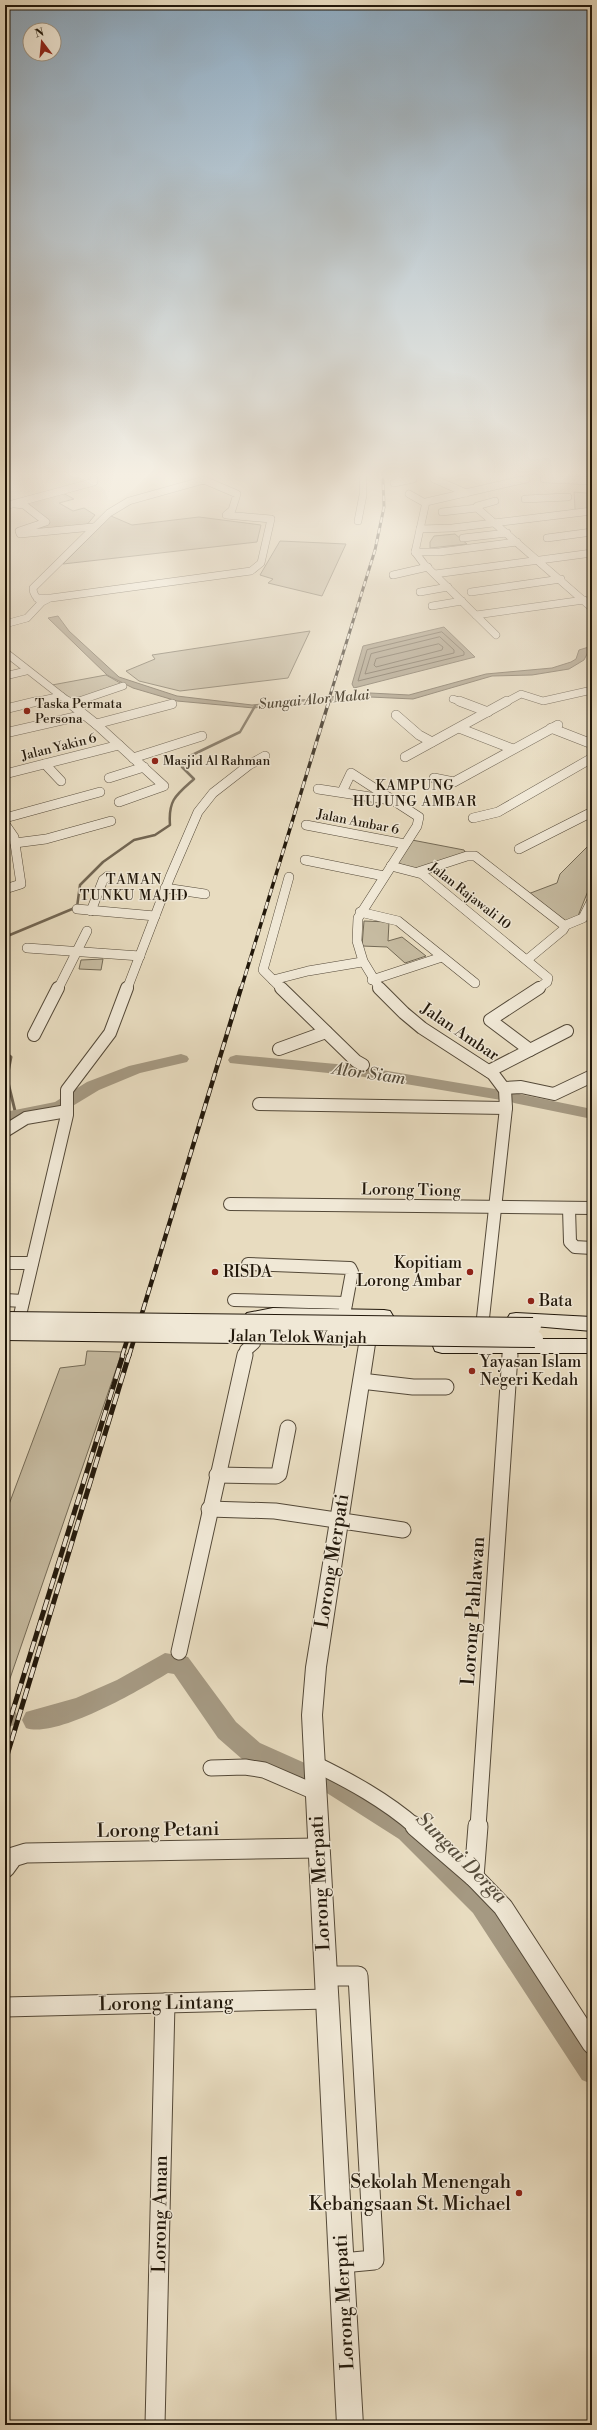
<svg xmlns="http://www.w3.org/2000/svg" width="597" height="2430" viewBox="0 0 597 2430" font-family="'Libre Bodoni',serif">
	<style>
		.green { fill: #c6bba1; stroke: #746a56 }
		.water { fill: #a59982; stroke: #716552 }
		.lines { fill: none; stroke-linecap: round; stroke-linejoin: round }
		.shore { stroke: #645846; stroke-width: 1 }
		.stream-far1 { stroke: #716552; stroke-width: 2.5 }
		.stream { stroke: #716552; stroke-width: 3 }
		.river { fill: #a59982; fill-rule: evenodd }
		.minor-far4-casing { stroke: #544938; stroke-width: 8 }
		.minor-far3-casing { stroke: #544938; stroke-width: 10 }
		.minor-far2-casing { stroke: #544938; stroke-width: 14 }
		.minor-far1-casing { stroke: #544938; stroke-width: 17 }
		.minor-casing { stroke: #544938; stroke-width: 21 }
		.tertiary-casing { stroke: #544938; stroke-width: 2 }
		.secondary-casing { stroke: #22180b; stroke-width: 2 }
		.minor-far4 { stroke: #f0e8d6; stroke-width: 7 }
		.minor-far3 { stroke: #f0e8d6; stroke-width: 9 }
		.minor-far2 { stroke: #f0e8d6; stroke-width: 12 }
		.minor-far1 { stroke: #f0e8d6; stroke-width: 15 }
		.minor { stroke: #f0e8d6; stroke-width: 19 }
		.tertiary { fill: #f0e8d6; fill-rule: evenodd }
		.secondary { fill: #f0e8d6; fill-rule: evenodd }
		.rail-far3-casing { stroke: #22180b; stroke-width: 3 }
		.rail-far2-casing { stroke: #22180b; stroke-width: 3.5 }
		.rail-far1-casing { stroke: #22180b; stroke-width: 4.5 }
		.rail-casing { stroke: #22180b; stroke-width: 5 }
		.rail-far3 { stroke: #f0e8d6; stroke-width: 2; stroke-dasharray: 5.5; stroke-linecap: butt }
		.rail-far2 { stroke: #f0e8d6; stroke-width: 2.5; stroke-dasharray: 7; stroke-linecap: butt }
		.rail-far1 { stroke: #f0e8d6; stroke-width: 3; stroke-dasharray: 8; stroke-linecap: butt }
		.rail { stroke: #f0e8d6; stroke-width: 3.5; stroke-dasharray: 11; stroke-linecap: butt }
		.secondary-bridge-casing { stroke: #22180b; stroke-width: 18; stroke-linecap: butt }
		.secondary-bridge { stroke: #f0e8d6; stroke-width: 16 }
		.poi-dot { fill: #8f2418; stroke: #f0e8d6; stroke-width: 1.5 }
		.labels { text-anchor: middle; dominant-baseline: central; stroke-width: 3; stroke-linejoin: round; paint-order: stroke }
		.far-poi-label { font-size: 13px; fill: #22180b; stroke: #f0e8d6; text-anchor: start }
		.far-street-label { font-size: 13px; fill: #22180b; stroke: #f0e8d6 }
		.far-water-label { font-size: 14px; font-style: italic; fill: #564c3b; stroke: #f0e8d6 }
		.far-neighbourhood-label { font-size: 14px; letter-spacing: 1px; fill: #22180b; stroke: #f0e8d6 }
		.street-label { font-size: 16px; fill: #22180b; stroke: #f0e8d6 }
		.poi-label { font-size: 16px; fill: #22180b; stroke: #f0e8d6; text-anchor: start }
		.water-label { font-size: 17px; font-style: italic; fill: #564c3b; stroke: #f0e8d6 }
		.near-street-label { font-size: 19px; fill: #22180b; stroke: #f0e8d6 }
		.near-poi-label { font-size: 19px; fill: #22180b; stroke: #f0e8d6; text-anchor: end }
		.near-water-label { font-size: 20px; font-style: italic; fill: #564c3b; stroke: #f0e8d6 }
	</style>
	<rect width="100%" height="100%" fill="#e8dcc0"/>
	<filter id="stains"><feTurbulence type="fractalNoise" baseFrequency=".005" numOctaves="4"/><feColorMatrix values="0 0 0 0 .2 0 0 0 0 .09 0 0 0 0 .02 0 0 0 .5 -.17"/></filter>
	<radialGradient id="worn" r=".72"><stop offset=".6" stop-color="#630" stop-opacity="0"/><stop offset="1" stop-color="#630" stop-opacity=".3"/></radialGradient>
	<!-- green -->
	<g class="green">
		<path d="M61 492 74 499 59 503 73 511 84 508 95 515 86 526 43 531 40 526 50 523 49 521 21 502Z"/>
		<path d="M574 492 587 493V496H592V511L583 512 575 509Z"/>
		<path d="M111 516 132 525 199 517 261 525 257 542 63 564Z"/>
		<path d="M455 534 467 544 430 548V542L434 536Z"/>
		<path d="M280 541 346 544 322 596 268 583 273 579 260 575Z"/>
		<path d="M310 631 288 678 180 691 139 681 126 671 155 659 152 655Z"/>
		<path d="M106 675 122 684 73 700 52 685Z"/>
		<path d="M412 840 464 850 466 854 416 869 397 863Z"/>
		<path d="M592 842V881L578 916 564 922 528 894 557 883 560 874Z"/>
		<path d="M364 921 389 922 388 941 402 937 426 956 405 963 387 947 362 946Z"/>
		<path d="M103 959 101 970 79 969 81 960Z"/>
		<path d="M87 1351 122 1352 5 1693V1515L60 1368 85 1365Z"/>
	</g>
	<!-- water -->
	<g class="water">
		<path d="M58 616 69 631 119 677 177 696 252 705 370 693 409 695 486 674 552 668 571 662 576 659 579 650 592 646V650L588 652 584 660 569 669 532 675 492 676 413 699 370 697 334 702 303 701 254 708 177 701 133 688 107 675 48 618Z"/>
		<path d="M444 627 475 657 354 688 352 684 363 646Z"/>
	</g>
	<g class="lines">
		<!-- shore -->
		<g class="shore">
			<path d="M442 632 464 652V655L358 681 367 650Z"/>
			<path d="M440 637 454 650V653L365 674 371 654Z"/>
			<path d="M439 644 443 647 442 650 376 667 374 665 376 659Z"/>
		</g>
		<!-- stream-far1 -->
		<path class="stream-far1" d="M5 937 77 907 80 885 103 862 134 840 155 835 170 825C168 800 176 795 194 779L182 767 190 756 240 732 255 706"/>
		<!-- stream -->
		<path class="stream" d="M5 1053 11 1057 7 1078 16 1115"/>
		<!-- river -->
		<g class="river">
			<path d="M181 1054 187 1056 189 1059 187 1062 140 1073 99 1090 66 1110 21 1119 5 1128V1115L10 1111 55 1102 87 1082 129 1066Z"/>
			<path d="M236 1055 358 1066 501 1090 509 1094 514 1093 592 1109V1119L514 1103 506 1099 501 1100 358 1076 230 1063 228 1060 230 1057Z"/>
			<path d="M165 1653 188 1657 236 1722 260 1743 316 1768 318 1774 328 1769 337 1772 417 1823 491 1895 592 2045V2084L582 2080 473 1913 399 1839 319 1788 317 1782 307 1787 242 1759 218 1738 174 1674 168 1673C140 1690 56 1739 26 1728L22 1720 26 1712 76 1698 117 1680Z"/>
			<path d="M5 1706 14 1709 18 1717 14 1725 6 1728Z"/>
		</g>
		<!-- minor-far4 casing -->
		<g class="minor-far4-casing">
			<g id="minor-far4">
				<path d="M434 479 466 493"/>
				<path d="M544 479 592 481"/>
				<path d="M394 483 413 479"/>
				<path d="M409 494 425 503"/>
				<path d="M525 499 568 497"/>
				<path d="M15 504 24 505 46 522 19 531 20 534 93 527"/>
				<path d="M5 506 94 482V479"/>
				<path d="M477 508V506L495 501"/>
				<path d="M442 512 477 508 592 608"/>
				<path d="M358 521 363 495V479"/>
				<path d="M420 529 452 528 592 511"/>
				<path d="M463 538 507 533"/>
				<path d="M547 538 592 532"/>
				<path d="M415 552H439L517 542"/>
				<path d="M435 574 592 553"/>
				<path d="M393 575 428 567"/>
				<path d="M420 592 448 587"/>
				<path d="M471 592 561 579"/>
				<path d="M37 598H51L251 571 261 563 271 519 226 515 232 510 237 494 204 480 129 501 109 513 33 588C33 594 36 597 40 601"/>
				<path d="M432 606 462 601"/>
				<path d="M476 615 584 600"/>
				<path d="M5 624 27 618 42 602 48 599"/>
				<path d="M496 635 424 564 415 552 426 502 526 479"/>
				<path d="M5 652 69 702"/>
				<path d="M5 676 26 671"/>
				<path d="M453 699 462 702"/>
				<path d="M34 702 61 696"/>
				<path d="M76 702 123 686"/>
				<path d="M506 702 521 694 543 701 592 690"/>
			</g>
		</g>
		<!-- minor-far3 casing -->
		<g class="minor-far3-casing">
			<g id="minor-far3">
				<path d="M67 701 96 724 164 786 119 802"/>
				<path d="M459 701 488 712"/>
				<path d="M71 704 79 701"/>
				<path d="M5 709 38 701"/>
				<path d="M396 715 419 735 432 742"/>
				<path d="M96 724 172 704"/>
				<path d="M459 728 513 749"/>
				<path d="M551 728 592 744"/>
				<path d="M5 733 84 715"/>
				<path d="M405 757 507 701"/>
				<path d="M133 758 202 736"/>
				<path d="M45 764 61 781"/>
				<path d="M5 774 119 745"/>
				<path d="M109 778 144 767"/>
				<path d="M434 778 454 782 558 725"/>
				<path d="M318 789 390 800"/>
				<path d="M342 792 351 773 419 817 417 826 358 918 357 941 363 961 380 989"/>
				<path d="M5 818 100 792"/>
				<path d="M473 818 498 812 592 758"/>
				<path d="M5 824 14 837 21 884 5 889"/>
				<path d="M306 825 405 844"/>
				<path d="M15 843 46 839 111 821"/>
				<path d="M519 849 592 812"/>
				<path d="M305 860 384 876"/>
				<path d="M391 866 422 874 548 978 547 982 537 989"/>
				<path d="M418 872 467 856H475L565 926"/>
				<path d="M165 888 205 894"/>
				<path d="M77 909 155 916"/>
				<path d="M91 911 103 880 108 876"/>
				<path d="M360 912 398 921 475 983"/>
				<path d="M27 948 140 956"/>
				<path d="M528 959 563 930 566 925 583 918 592 900"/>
				<path d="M273 980 308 971 362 962"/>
				<path d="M372 980 442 957"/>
				<path d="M58 989 87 931"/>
				<path d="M127 989 170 877 198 812 213 793 249 765 265 756"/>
				<path d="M282 989 263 970 289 877"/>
			</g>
		</g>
		<!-- minor-far2 casing -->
		<g class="minor-far2-casing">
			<g id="minor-far2">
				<path d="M281 988 356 1061 363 1065"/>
				<path d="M379 988 404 1013 422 1028 493 1074 505 1090 506 1108 483 1318"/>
				<path d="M34 1035 58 988"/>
				<path d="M279 1049 326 1032"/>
				<path d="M530 1050 490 1020 539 988"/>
				<path d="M489 1071 567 1031"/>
				<path d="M504 1088 521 1087 554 1094 592 1076"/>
				<path d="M259 1104 506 1108"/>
				<path d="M5 1131 26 1118 67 1111"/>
				<path d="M230 1204 592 1208"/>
				<path d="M569 1208 570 1242 575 1247 592 1248"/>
				<path d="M5 1263H32"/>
				<path d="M248 1264 350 1268 352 1272 344 1315"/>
				<path d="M5 1300 23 1301"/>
				<path d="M234 1300 346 1303"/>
				<path d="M20 1315 67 1115V1090L110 1033 127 988"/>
				<path d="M245 1356 246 1350 254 1343"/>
				<path d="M510 1356 511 1347"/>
			</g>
		</g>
		<!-- minor-far1 casing -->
		<g class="minor-far1-casing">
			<g id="minor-far1">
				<path d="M361 1381 413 1387H446"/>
				<path d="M217 1475 276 1476 279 1474 288 1428"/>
				<path d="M209 1509 275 1511 403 1530"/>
				<path d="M179 1652 245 1355"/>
				<path d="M313 1763C350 1781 385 1800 416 1827"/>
				<path d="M211 1768 245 1767 264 1770 315 1792"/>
				<path d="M478 1827 510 1355"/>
			</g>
		</g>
		<!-- minor casing -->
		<g class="minor-casing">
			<g id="minor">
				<path d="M415 1826 474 1877 503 1907 592 2044"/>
				<path d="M5 1868 13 1857 26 1853 318 1848"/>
				<path d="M474 1877 478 1826"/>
				<path d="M326 1976H358L374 2260 342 2263"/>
				<path d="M5 2007 328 1999"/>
				<path d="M155 2425 165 2003"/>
			</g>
		</g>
		<!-- tertiary casing -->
		<g class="tertiary-casing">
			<path id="tertiary" d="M367 1338 373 1340 375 1344 326 1667 322 1715 363 2425H337L302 1715 306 1667 359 1344 361 1340Z"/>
		</g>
		<!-- secondary casing -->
		<g class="secondary-casing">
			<g id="secondary">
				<path d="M273 1308 384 1310 390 1311 393 1316 390 1321 384 1322 273 1320C269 1321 263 1321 259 1323 251 1327 251 1332 241 1329L238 1324 247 1313Z"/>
				<path d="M516 1313 592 1317V1331L510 1324 507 1319 510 1314Z"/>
				<path d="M442 1339H592V1353H442L435 1351 433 1346 435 1341Z"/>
			</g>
		</g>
		<!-- minor-far4 -->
		<use href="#minor-far4" class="minor-far4"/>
		<!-- minor-far3 -->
		<use href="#minor-far3" class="minor-far3"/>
		<!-- minor-far2 -->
		<use href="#minor-far2" class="minor-far2"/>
		<!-- minor-far1 -->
		<use href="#minor-far1" class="minor-far1"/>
		<!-- minor -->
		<use href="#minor" class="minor"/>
		<!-- tertiary -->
		<use href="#tertiary" class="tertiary"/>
		<!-- secondary -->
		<use href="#secondary" class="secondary"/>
		<!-- rail-far3 casing -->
		<g class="rail-far3-casing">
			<path id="rail-far3" d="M328 702 375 550 384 507 383 479"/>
		</g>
		<!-- rail-far2 casing -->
		<g class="rail-far2-casing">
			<path id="rail-far2" d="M241 989 329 701"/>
		</g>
		<!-- rail-far1 casing -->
		<g class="rail-far1-casing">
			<g id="rail-far1">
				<path d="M122 1356 130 1331"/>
				<path d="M129 1356 241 988"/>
			</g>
		</g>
		<!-- rail casing -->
		<g class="rail-casing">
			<g id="rail">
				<path d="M5 1736 123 1355"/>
				<path d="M5 1762 129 1355"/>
			</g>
		</g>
		<!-- rail-far3 -->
		<use href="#rail-far3" class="rail-far3"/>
		<!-- rail-far2 -->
		<use href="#rail-far2" class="rail-far2"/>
		<!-- rail-far1 -->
		<use href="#rail-far1" class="rail-far1"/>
		<!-- rail -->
		<use href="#rail" class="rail"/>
		<!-- secondary-bridge casing -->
		<g class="secondary-bridge-casing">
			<g id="secondary-bridge">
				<path d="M5 1320 533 1326"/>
				<path d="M5 1332 535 1339"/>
			</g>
		</g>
		<!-- secondary-bridge -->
		<use href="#secondary-bridge" class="secondary-bridge"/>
	</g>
	<!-- sky -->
	<linearGradient id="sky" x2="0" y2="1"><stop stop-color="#8da9bf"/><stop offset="0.58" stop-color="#f5efe3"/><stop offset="1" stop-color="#f5efe3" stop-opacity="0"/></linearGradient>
	<rect width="597" height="819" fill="url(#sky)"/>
	<!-- markers -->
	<g class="poi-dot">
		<circle cx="27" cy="711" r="4"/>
		<circle cx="155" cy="761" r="4"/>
		<circle cx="215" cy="1272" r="4"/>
		<circle cx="470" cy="1272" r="4"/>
		<circle cx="531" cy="1301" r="4"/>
		<circle cx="472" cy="1371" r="4"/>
		<circle cx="519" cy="2193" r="4"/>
	</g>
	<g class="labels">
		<!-- far-poi labels -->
		<g class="far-poi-label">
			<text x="35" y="704">Taska Permata<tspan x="35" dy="15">Persona</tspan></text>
			<text x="163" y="761">Masjid Al Rahman</text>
		</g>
		<!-- far-street labels -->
		<g class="far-street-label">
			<text transform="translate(59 747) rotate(-14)">Jalan Yakin 6</text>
			<text transform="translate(358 822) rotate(11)">Jalan Ambar 6</text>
			<text transform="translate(470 896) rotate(38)">Jalan Rajawali 10</text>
		</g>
		<!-- far-water labels -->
		<g class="far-water-label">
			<text transform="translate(314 700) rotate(-5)">Sungai Alor Malai</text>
		</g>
		<!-- far-neighbourhood labels -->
		<g class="far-neighbourhood-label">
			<text x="415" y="786">KAMPUNG<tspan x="415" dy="16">HUJUNG AMBAR</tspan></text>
			<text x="134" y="880">TAMAN<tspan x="134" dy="16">TUNKU MAJID</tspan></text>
		</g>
		<!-- street labels -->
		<g class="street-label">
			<text transform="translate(460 1032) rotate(34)">Jalan Ambar</text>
			<text transform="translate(411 1190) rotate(1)">Lorong Tiong</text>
			<text transform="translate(298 1337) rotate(1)">Jalan Telok Wanjah</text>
		</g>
		<!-- poi labels -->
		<g class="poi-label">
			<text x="462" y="1263" text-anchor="end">Kopitiam<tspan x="462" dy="18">Lorong Ambar</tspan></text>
			<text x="223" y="1272">RISDA</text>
			<text x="539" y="1301">Bata</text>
			<text x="480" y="1362">Yayasan Islam<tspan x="480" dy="18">Negeri Kedah</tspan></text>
		</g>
		<!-- water labels -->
		<g class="water-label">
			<text transform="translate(369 1074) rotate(8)">Alor Siam</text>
		</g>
		<!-- near-street labels -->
		<g class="near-street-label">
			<text transform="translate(332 1561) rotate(-81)">Lorong Merpati</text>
			<text transform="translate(473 1611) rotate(-86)">Lorong Pahlawan</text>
			<text transform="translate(158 1830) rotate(-1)">Lorong Petani</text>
			<text transform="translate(320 1883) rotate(-93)">Lorong Merpati</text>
			<text transform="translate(166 2003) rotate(-1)">Lorong Lintang</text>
			<text transform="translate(160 2214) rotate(-89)">Lorong Aman</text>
			<text transform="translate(344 2302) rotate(-93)">Lorong Merpati</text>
		</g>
		<!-- near-poi labels -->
		<g class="near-poi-label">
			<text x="511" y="2182">Sekolah Menengah<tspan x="511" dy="22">Kebangsaan St. Michael</tspan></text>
		</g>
		<!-- near-water labels -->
		<g class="near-water-label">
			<text transform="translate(461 1858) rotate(45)">Sungai Derga</text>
		</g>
	</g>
	<!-- margin -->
	<rect width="597" height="2430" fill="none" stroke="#e8dcc0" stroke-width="20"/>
	<rect x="6" y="6" width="585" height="2418" fill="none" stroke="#22180b" stroke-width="2"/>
	<rect x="10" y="10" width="577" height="2410" fill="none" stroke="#22180b"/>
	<!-- north arrow -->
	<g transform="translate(42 42) rotate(344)"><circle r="19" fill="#f0e8d6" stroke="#9e9585"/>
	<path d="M0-3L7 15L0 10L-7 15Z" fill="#8f2418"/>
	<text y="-6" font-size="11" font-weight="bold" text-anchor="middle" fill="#22180b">N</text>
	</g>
	<rect width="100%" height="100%" filter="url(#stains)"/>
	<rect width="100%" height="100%" fill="url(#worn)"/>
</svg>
